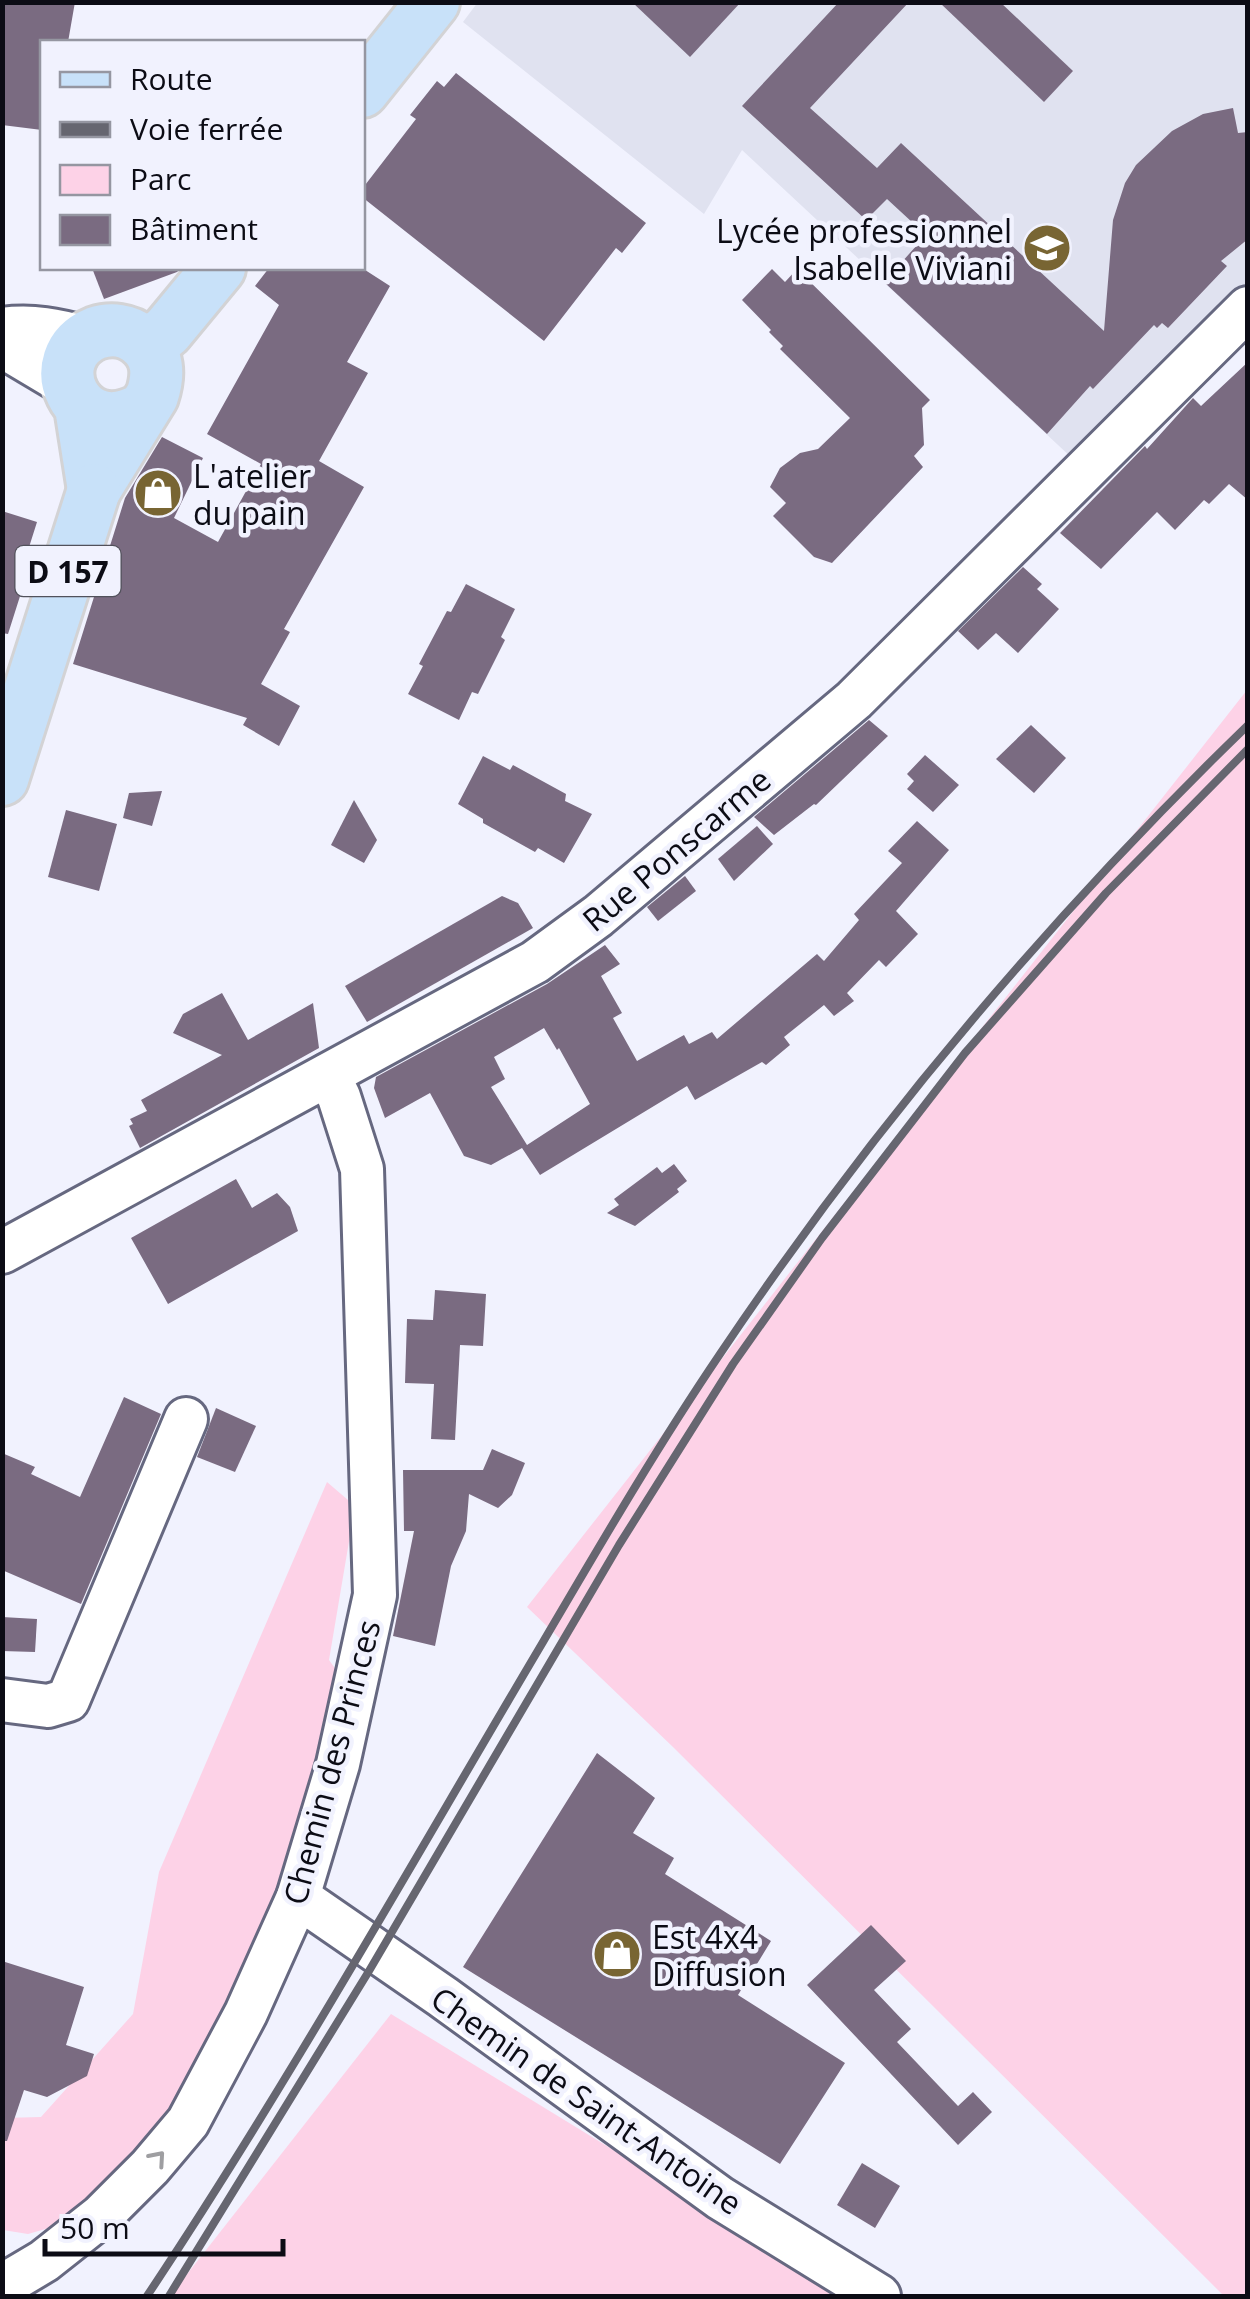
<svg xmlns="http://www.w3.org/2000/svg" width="1250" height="2299" viewBox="0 0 1250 2299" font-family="'Open Sans',sans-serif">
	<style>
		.built { fill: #e0e2f0 }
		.green { fill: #fdd2e7 }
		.building { fill: #7a6b81; fill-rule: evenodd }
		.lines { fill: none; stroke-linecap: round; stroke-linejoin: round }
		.minor-casing { stroke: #666880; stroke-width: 48 }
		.major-casing { stroke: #d3d3d5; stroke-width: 58 }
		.minor { stroke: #fff; stroke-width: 42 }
		.major { stroke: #c8e1f9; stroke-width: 52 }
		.rail { stroke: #666670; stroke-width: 8 }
		.oneway { stroke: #9e9ea1 }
		.labels { text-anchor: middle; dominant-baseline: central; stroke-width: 9; stroke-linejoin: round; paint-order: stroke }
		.shield { fill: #f1f2fe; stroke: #51515b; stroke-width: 2.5 }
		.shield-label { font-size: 30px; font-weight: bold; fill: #0c0c15 }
		.poi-label { font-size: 32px; fill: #0c0c15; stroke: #f1f2fe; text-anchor: start }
		.street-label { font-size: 32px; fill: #0c0c15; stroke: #f1f2fe }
	</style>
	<rect width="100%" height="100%" fill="#f1f2fe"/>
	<!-- built -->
	<path class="built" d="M478 2 1247 3V283L1073 459 742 150 704 214 463 22Z"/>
	<!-- green -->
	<g class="green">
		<path d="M1247 690V2296H1224L673 1747 527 1607Z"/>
		<path d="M327 1482 355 1506 329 1660 347 1685 295 1877 129 2205 28 2234 3 2230 2 2118 41 2117 133 2014 159 1872Z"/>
		<path d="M391 2014 852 2296H170Z"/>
	</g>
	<!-- building -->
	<g class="building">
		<path d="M2 2H75L68 42H42V130L2 125Z"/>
		<path d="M632 2H741L690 57Z"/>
		<path d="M839 2H909L810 108 877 168 901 143 1104 331 1113 220 1125 183 1136 165 1172 131 1203 114 1233 108 1238 133 1248 132V239L1221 261 1227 266 1168 328 1162 323 1157 328 1154 325 1093 389 1090 386 1047 434 884 282 926 235 887 199 866 220 742 106Z"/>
		<path d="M939 2H1000L1073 71 1044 102Z"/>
		<path d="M456 73 646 223 622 253 616 248 544 341 362 197V189L416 119 410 115 437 81 444 87Z"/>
		<path d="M92 268H181L177 272 104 299Z"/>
		<path d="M269 268H362L390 286 347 362 368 373 319 461 364 487 284 629 290 632 261 684 300 706 279 746 243 725 247 718 73 664 125 498 162 437 203 458 174 518 218 542 261 464 207 434 279 305 255 286Z"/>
		<path d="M772 269 785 282 797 269 930 400 922 408 924 445 914 456 923 467 832 563 814 557 773 516 786 503 770 487 780 468 800 453 818 449 850 418 780 349 783 346 769 332 771 330 742 300Z"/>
		<path d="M1248 362V500L1229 484 1209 504 1204 500 1175 530 1157 512 1101 569 1060 533 1145 446 1147 449 1193 398 1201 406Z"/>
		<path d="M2 511 37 522 24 563 28 571 8 634 2 633Z"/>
		<path d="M1023 567 1042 584 1037 589 1059 609 1018 653 996 633 978 650 958 631Z"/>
		<path d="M466 584 515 609 501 637 505 640 478 694 472 692 459 720 408 694 423 666 419 664 447 611 451 612Z"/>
		<path d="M869 720 888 736 816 805 814 804 774 835 754 817Z"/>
		<path d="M1031 725 1066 758 1034 793 996 759Z"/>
		<path d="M925 755 959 785 933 812 907 789 914 781 907 774Z"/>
		<path d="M483 756 510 770 513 765 566 794 565 801 592 814 564 863 538 848 535 852 483 823V819L458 804Z"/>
		<path d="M162 791 152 826 123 818 129 793Z"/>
		<path d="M354 800 377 840 364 863 331 845Z"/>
		<path d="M66 810 117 824 99 891 48 877Z"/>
		<path d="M917 821 949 850 896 911 918 934 886 967 879 960 847 993 854 1001 834 1016 824 1005 784 1037 790 1045 766 1065 762 1062 695 1100 687 1086 540 1175 522 1148 491 1165 464 1156 430 1093 385 1118 374 1088 376 1077 547 984 605 945 620 964 601 976 622 1013 613 1018 637 1061 684 1035 689 1044 712 1032 717 1039 817 954 824 961 859 920 854 914 902 863 888 851ZM544 1028 557 1050 559 1048 590 1104 527 1145 491 1087 505 1079 494 1057Z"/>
		<path d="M757 826 773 844 734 881 718 859Z"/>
		<path d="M685 876 696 891 658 921 647 907Z"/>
		<path d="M502 896 518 903 533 928 367 1022 345 986Z"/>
		<path d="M222 993 248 1040 313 1003 319 1048 140 1148 129 1126 133 1124 130 1119 147 1111 141 1100 222 1055 173 1033 183 1014Z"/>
		<path d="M674 1164 687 1181 677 1189 679 1192 635 1226 607 1213 619 1205 614 1199 657 1167 662 1173Z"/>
		<path d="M236 1179 252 1208 277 1193 290 1207 298 1231 168 1304 131 1238Z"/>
		<path d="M435 1290 486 1294 483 1346 460 1345 455 1440 431 1439 434 1384 405 1383 407 1319 433 1320Z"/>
		<path d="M124 1397 161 1414 81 1604 2 1570V1453L35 1467 31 1474 80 1497Z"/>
		<path d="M216 1408 256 1426 235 1472 197 1457Z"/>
		<path d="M492 1449 525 1463 512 1495 498 1508 469 1494 466 1531 451 1566 435 1646 393 1636 414 1531H404L403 1470H483Z"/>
		<path d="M2 1617 37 1619 35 1652 2 1651Z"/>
		<path d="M597 1753 655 1798 633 1833 674 1858 665 1874 771 1941 738 1995 845 2063 780 2164 463 1967Z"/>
		<path d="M871 1925 906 1961 874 1990 911 2029 897 2042 958 2106 973 2092 992 2112 958 2145 807 1985Z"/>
		<path d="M2 1961 84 1987 66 2045 94 2054 87 2076 47 2097 24 2090 7 2141H2Z"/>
		<path d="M862 2163 900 2186 875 2228 837 2205Z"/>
	</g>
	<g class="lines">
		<!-- minor casing -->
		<g class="minor-casing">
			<g id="minor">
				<path d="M2 329C33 325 57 330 86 338"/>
				<path d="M2 346 69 386"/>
				<path d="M2 1252 535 962 598 916 854 700 1248 308"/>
				<path d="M2 1700 48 1706 68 1700 186 1419"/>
				<path d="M298 1897 443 1997 720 2198 879 2296"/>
				<path d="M2 2286 44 2261 101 2216 150 2167 188 2122 246 2013 298 1897 338 1764 375 1595 362 1169 339 1097 328 1075"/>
			</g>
		</g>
		<!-- major casing -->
		<g class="major-casing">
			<g id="major">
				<path d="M362 91 433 2"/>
				<path d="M148 346 167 331 219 268"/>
				<path d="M81 407 94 490 152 396C159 375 159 355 140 340 128 330 111 328 96 333 38 357 76 445 141 410"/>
				<path d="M2 779 94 490"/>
			</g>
		</g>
		<!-- minor -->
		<use href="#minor" class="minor"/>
		<!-- major -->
		<use href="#major" class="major"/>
		<!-- rail -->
		<g class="rail">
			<path d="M147 2296C288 2084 413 1861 543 1642 600 1545 657 1447 720 1354 873 1126 1051 916 1248 725"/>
			<path d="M169 2296 369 1971 619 1545 733 1364 822 1238 965 1053 1106 893 1248 749"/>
		</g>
	</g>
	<!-- one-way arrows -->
	<defs><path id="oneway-chevron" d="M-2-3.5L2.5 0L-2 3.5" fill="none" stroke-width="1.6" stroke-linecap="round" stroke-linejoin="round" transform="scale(2.5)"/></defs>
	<use class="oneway" href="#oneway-chevron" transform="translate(158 2158) rotate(-49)"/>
	<!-- icons -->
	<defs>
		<g id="school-disc" transform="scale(2.5)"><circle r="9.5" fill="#786533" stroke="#f1f2fe"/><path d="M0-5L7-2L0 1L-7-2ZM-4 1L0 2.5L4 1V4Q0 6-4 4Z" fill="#fff"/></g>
		<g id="shop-disc" transform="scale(2.5)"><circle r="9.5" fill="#786533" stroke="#f1f2fe"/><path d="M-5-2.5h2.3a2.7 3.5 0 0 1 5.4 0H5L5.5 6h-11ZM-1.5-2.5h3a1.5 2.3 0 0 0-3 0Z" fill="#fff"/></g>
	</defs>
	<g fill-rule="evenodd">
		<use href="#school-disc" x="1047" y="248"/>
		<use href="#shop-disc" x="158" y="493"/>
		<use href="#shop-disc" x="617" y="1954"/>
	</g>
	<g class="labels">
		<!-- shield labels -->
		<rect class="shield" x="15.5" y="546" width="105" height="50" rx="8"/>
		<g class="shield-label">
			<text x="68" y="571">D 157</text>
		</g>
		<!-- poi labels -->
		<g class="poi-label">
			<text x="1012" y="230" text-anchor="end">Lycée professionnel<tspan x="1012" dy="37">Isabelle Viviani</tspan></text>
			<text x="193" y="475">L'atelier<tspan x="193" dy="37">du pain</tspan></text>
			<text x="652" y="1936">Est 4x4<tspan x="652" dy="37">Diffusion</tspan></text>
		</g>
		<!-- street labels -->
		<g class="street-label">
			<text transform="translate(676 849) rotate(-40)">Rue Ponscarme</text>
			<text transform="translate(331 1762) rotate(-75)">Chemin des Princes</text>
			<text transform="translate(587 2100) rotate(35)">Chemin de Saint-Antoine</text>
		</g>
	</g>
	<!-- border -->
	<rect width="1250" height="2299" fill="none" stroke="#0c0c15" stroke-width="10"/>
	<!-- legend -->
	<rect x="40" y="40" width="325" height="230" fill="#f1f2fe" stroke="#9596a1" stroke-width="2.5"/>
	<rect x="60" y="72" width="50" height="15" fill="#c8e1f9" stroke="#9596a1" stroke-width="2.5"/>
	<text x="130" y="90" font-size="30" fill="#0c0c15">Route</text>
	<rect x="60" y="122" width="50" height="15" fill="#666670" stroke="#9596a1" stroke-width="2.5"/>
	<text x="130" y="140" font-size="30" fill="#0c0c15">Voie ferrée</text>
	<rect x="60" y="165" width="50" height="30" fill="#fdd2e7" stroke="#9596a1" stroke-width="2.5"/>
	<text x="130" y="190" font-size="30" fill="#0c0c15">Parc</text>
	<rect x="60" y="215" width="50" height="30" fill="#7a6b81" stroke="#9596a1" stroke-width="2.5"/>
	<text x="130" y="240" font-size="30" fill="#0c0c15">Bâtiment</text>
	<!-- scale -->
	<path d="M45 2239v15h238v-15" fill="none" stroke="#0c0c15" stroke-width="5"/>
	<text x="60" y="2239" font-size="30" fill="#0c0c15" stroke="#f1f2fe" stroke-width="8" paint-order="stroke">50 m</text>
</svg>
